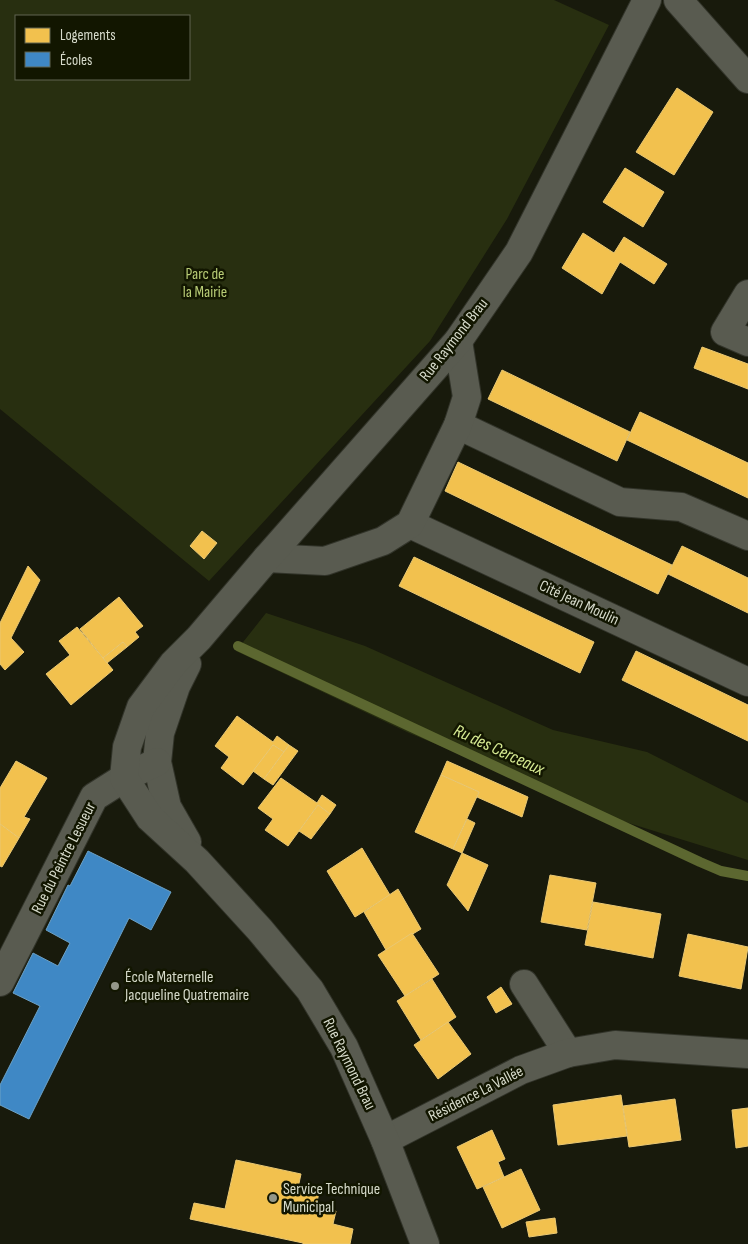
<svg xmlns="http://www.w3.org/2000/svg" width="748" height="1244" viewBox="0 0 748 1244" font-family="'Sofia Sans Condensed',sans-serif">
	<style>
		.green { fill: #282f10; fill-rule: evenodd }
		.homes { fill: #f2c14e; stroke: #eac873 }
		.schools { fill: #3f88c5; stroke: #6ca1c6 }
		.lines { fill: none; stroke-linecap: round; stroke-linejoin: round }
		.stream { stroke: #5c6730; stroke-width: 10 }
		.minor-casing { stroke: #32342a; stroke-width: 30 }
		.minor { stroke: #595b50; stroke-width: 28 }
		.poi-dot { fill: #949788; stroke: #121600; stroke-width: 2 }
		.labels { text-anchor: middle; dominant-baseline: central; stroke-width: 5; stroke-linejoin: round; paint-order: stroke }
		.park-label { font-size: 16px; fill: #b8cc75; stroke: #121600 }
		.street-label { font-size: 16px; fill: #d6daca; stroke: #121600 }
		.poi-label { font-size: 16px; fill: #d6daca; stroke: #121600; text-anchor: start }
		.water-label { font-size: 18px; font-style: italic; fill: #d7eb93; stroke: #121600 }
	</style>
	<rect width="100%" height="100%" fill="#181a0c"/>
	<!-- green -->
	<g class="green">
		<path d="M0 0H554L609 25 507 219 430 341 209 581 0 409ZM16 16H189V79H16Z"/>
		<path d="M266 613 365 646 553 730 647 752 748 803V860L622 821 409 733 236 651Z"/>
	</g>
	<!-- homes -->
	<g class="homes">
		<path d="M677 88 713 112 674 175 636 152Z"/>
		<path d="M625 168 664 192 643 227 603 202Z"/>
		<path d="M583 233 614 253 624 237 667 264 654 284 620 262 602 294 562 268Z"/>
		<path d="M702 347 748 364V389L694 368Z"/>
		<path d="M502 370 630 432 617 461 488 399Z"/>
		<path d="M640 412 748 463V498L627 440Z"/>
		<path d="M458 462 672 565 658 594 445 491Z"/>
		<path d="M202 531 217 543 204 559 190 546Z"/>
		<path d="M682 546 748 578V613L668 574Z"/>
		<path d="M414 557 594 642 580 673 399 586Z"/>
		<path d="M28 566 40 580 11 638 24 652 5 670 0 664V623Z"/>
		<path d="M119 597 143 626 135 632 139 637 127 647 123 642 103 658 80 629Z"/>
		<path d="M77 627 113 670 71 705 46 674 70 655 59 641Z"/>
		<path d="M123 642 127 647 107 663 103 658Z"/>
		<path d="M636 651 748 705V741L622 680Z"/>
		<path d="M237 716 273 742 277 736 289 745 284 752 273 745 243 785 221 768 229 757 215 746Z"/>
		<path d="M273 745 284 752 264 779 253 771Z"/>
		<path d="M289 745 298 751 273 785 264 779Z"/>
		<path d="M16 761 47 778 24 817 30 819 19 838 0 824V788Z"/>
		<path d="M447 761 528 797 522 817 477 797 479 792 441 775Z"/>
		<path d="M441 775 479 792 453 849 415 832Z"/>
		<path d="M281 778 317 803 322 795 336 805 330 814 318 805 288 846 265 830 273 819 258 808Z"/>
		<path d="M318 805 330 814 311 839 299 831Z"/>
		<path d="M467 819 475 823 462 853 453 849Z"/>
		<path d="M0 824 19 838 2 867 0 866Z"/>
		<path d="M362 848 390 895 355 917 327 871Z"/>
		<path d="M462 853 488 865 468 911 447 885Z"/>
		<path d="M550 875 596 883 587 930 541 922Z"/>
		<path d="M398 889 421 929 386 950 364 912Z"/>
		<path d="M593 902 661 914 653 958 585 945Z"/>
		<path d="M412 933 439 974 405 996 378 955Z"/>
		<path d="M688 934 748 947 741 989 679 976Z"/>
		<path d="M432 979 456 1017 421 1040 397 1001Z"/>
		<path d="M501 987 512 1004 496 1013 487 997Z"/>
		<path d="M448 1022 471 1054 438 1079 414 1045Z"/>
		<path d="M621 1095 627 1136 558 1145 553 1105Z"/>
		<path d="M675 1099 681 1140 629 1147 623 1106Z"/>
		<path d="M748 1108V1146L736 1148 732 1110Z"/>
		<path d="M492 1130 505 1159 498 1162 504 1177 477 1189 457 1147Z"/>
		<path d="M236 1160 301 1174 298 1188 319 1193 316 1206 336 1211 333 1224 353 1229 350 1244H303V1243L190 1219 194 1203 225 1209Z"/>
		<path d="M521 1169 540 1210 502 1228 483 1187Z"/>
		<path d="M555 1218 557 1233 529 1237 526 1222Z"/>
	</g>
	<!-- schools -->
	<path class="schools" d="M88 851 171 892 151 930 129 918 29 1119 0 1105V1085L40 1006 13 993 33 953 58 966 70 943 46 930 68 885 70 886Z"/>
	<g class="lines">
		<!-- stream -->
		<path class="stream" d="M238 646 700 862 721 871 748 876"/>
		<!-- minor casing -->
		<g class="minor-casing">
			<g id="minor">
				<path d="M678 0 748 79"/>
				<path d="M748 294 725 332 748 342"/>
				<path d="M458 425 620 502 681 507 748 536"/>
				<path d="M410 524 748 682"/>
				<path d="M267 558 325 561 383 541 410 524 458 425 467 397 458 341"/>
				<path d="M187 842 167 807 157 762 160 733 176 686 187 664"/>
				<path d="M0 982 94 797 124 778 157 762"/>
				<path d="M524 984 568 1053"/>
				<path d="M385 1140 521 1070 568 1053 615 1045 748 1054"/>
				<path d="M425 1244 385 1140 344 1047 310 990 260 930 197 861 150 818 124 778 127 747 141 707 173 664 199 638 267 558 458 341 519 252 647 0"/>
			</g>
		</g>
		<!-- minor -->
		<use href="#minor" class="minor"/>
	</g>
	<!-- markers -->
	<g class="poi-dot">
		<circle cx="115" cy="986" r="5"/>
		<circle cx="273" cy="1198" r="5"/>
	</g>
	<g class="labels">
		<!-- park labels -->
		<g class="park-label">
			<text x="205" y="274">Parc de<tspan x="205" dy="18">la Mairie</tspan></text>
		</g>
		<!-- street labels -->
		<g class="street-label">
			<text transform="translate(454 340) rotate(-52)">Rue Raymond Brau</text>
			<text transform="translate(579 603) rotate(25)">Cité Jean Moulin</text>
			<text transform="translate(64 858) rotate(-63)">Rue du Peintre Lesueur</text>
			<text transform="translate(349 1064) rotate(64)">Rue Raymond Brau</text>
			<text transform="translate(476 1094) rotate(-27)">Résidence La Vallée</text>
		</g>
		<!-- poi labels -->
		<g class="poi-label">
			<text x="125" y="977">École Maternelle<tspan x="125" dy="18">Jacqueline Quatremaire</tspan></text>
			<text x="283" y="1189">Service Technique<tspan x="283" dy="18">Municipal</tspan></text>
		</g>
		<!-- water labels -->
		<g class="water-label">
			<text transform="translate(499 750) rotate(25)">Ru des Cerceaux</text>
		</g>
	</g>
	<!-- legend -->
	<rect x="15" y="15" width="175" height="65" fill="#121600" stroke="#606451"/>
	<rect x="25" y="28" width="25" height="15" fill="#f2c14e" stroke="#606451"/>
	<text x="60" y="40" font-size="15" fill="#d6daca">Logements</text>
	<rect x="25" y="52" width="25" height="15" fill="#3f88c5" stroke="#606451"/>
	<text x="60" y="65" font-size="15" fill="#d6daca">Écoles</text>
</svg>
